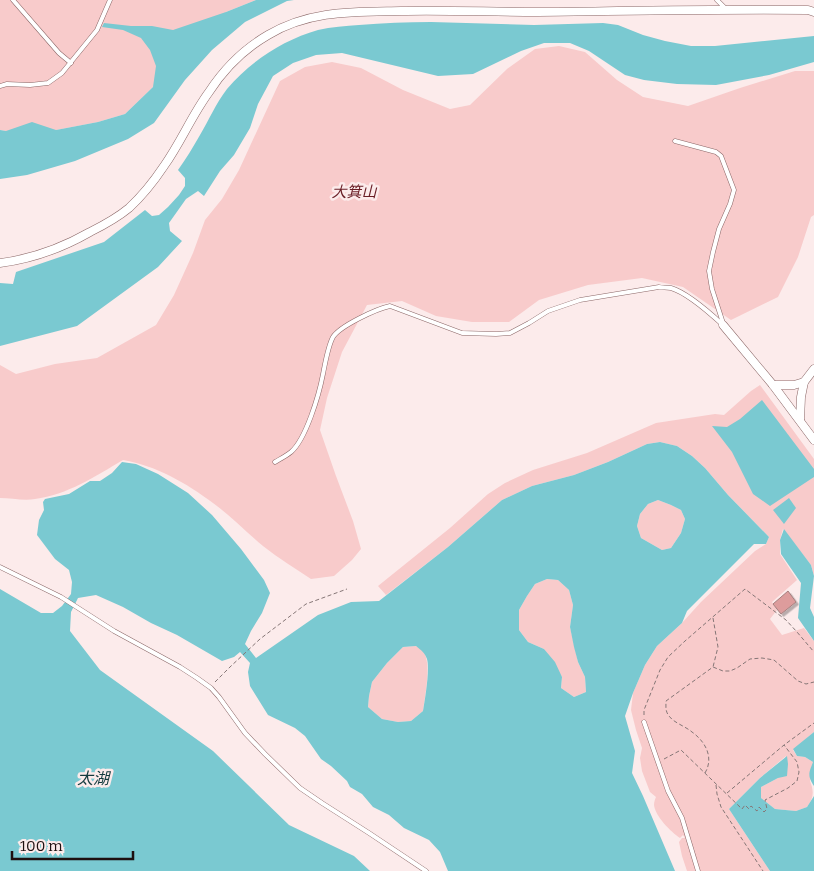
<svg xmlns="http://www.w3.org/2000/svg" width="814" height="871" viewBox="0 0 814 871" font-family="Bitter,'Noto Sans SC',serif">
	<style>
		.green { fill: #f8cbcb }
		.water { fill: #7ac9d1; fill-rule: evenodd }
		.building { fill: #dd9c9c; stroke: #a5807f; filter: url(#shadow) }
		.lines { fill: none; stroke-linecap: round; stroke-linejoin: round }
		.lane-casing { stroke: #8b6767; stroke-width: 5 }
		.street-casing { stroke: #8b6767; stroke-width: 9 }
		.path { stroke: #857676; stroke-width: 1; stroke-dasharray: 4 2.5; stroke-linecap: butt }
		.lane { stroke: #fff; stroke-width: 4 }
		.street { stroke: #fff; stroke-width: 8 }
		.labels { text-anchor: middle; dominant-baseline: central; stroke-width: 5; stroke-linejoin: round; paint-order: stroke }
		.park-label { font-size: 15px; font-style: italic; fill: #691d25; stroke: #fcebeb }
		.water-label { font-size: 16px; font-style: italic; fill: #133a3e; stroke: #fcebeb }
	</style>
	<defs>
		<filter id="shadow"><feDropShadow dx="2.5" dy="2.5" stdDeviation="0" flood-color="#0004"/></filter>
	</defs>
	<rect width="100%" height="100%" fill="#fcebeb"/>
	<!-- green -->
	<g class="green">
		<path d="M0 0H256L226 12 153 87 125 114 98 122 56 130 6 131 0 130Z"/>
		<path d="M559 46 585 52 617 80 643 97 688 106 740 88 795 71H814V215L811 217 798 257 778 297 731 320 683 287 642 278 588 285 539 300 509 322H472L436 316 402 301 367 305 342 352 327 398 320 430 336 476 353 521 361 549 352 560 334 576 311 579C295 568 278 558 263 546 246 532 231 516 213 503 186 483 157 466 123 460 96 476 67 495 35 499 24 501 11 498 0 498V365L16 374 55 364 97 358 156 325 174 295 193 253 205 220 222 199 239 170 280 81 305 67 332 62 361 68 403 90 450 109 470 105 507 69 535 49Z"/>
		<path d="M760 385 814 459V576L811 565 783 529 780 540V554L797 580 772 602 777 610 770 619 782 635 804 628 814 641V732L793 750 797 756 805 757 813 762 810 781C814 791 814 798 807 807L796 811 775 809 761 798V787L778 778 786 756 760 778 729 809 770 871H687L682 856 679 842 682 838H685L683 835 680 838C671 832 655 816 654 805 654 802 655 799 656 797L650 792 642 771 640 758 642 748 636 730 631 710 633 693 645 665 657 646 682 623 701 602 755 551 766 544 769 537 728 495 705 468 692 456 677 446 660 442 647 444 608 462 574 475 532 486 502 500 448 547 386 595 378 586 450 528 488 494 505 483 533 470 587 453 656 423 715 414 724 415 751 391Z"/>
		<path d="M658 500 671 505 681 510 685 519 681 533 671 548 662 550 641 538 637 526 640 514 648 504Z"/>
		<path d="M547 579 558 580 569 590 573 605 570 627 578 662 585 677 586 692 574 697 561 688 562 677 544 649 528 642 519 630V610L527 596 535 584Z"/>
		<path d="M416 646C418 647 422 650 423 651 432 662 425 697 423 711L411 721 398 722 382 719 368 707 369 696 372 682 387 663 403 647Z"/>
	</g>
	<!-- water -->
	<g class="water">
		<path d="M256 0H294L287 1 245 22 212 50 185 80 154 123 128 139 75 161 27 175 0 179V130L6 131 32 122 56 130 98 122 125 114 153 87 156 66 150 50 141 38 123 30 102 27 104 23 131 26H152L173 30 226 12Z"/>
		<path d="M431 22 534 25 603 23 618 25 643 35 665 41 691 46H715L814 36V62L769 75 716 85 677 84 644 80 625 75 589 51 570 43H544L521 51 473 74 438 76 342 53 316 55 293 63 273 76 258 104 250 128 234 155 220 171 204 196 198 191 186 199 169 223 170 231 182 241 158 267 77 326 0 346V283L13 284 16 272 104 242 145 210 152 216 159 215 168 207 179 195 185 186V178L178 170C186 159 193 147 200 135 209 120 216 103 227 89 251 61 283 40 318 30 331 27 346 26 359 25 383 23 407 22 431 22Z"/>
		<path d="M762 400 814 469V477L770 506 753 494 732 452 712 426 727 427 740 419Z"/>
		<path d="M660 442 677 446 692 456 705 468 728 495 769 537 766 544H754L687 611 682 623 657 646 645 665 633 693 625 716 635 751 632 773 643 796 675 871H448L440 852 429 840 404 828 389 815 373 807 362 794 350 787 347 781 331 766 321 759 305 736 295 728 268 715 250 686 248 672 250 663 240 652 234 657 222 661 177 635 151 623 123 607 96 595 78 598 71 612 70 631 100 670 213 751 289 825 354 856 370 871H0V589L41 613H53L62 606 71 594 72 582 69 570 55 559 37 535 39 520 44 510 43 502 45 499 69 494 90 481H100L112 473 122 462 136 464 158 474 188 493 212 515 241 549 264 580 270 593 262 613 251 631 245 644 256 658 318 615 351 602 379 601 448 547 502 500 532 486 574 475 608 462 647 444ZM658 500 671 505 681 510 685 519 681 533 671 548 662 550 641 538 637 526 640 514 648 504ZM547 579 558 580 569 590 573 605 570 627 574 647 578 662 585 677 586 692 574 697 561 688 562 677 555 662 544 649 528 642 519 630V610L527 596 535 584ZM416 646C421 650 425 653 427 659 430 670 425 699 423 711L411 721 398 722 382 719 368 707 369 696 372 682 387 663 403 647Z"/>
		<path d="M789 498 796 508 784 524 773 510Z"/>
		<path d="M784 529 811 565 814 576 810 608 814 617V641L798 618 801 583 781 554 780 540Z"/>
		<path d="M814 732V786C807 775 809 773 813 762L805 757 797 756 793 749Z"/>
		<path d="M787 756 788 764 787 776 778 778 761 787V798L775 809 796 811 807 807 814 796V871H770L729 809 760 778Z"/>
	</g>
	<!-- building -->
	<path class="building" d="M788 591 796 602 781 614 773 604Z"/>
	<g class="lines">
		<!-- lane casing -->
		<g class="lane-casing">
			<g id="lane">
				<path d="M13 0 59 53 71 63"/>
				<path d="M717 0 726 9"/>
				<path d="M0 86 7 84 30 85 48 83 62 73 97 30 110 0"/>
				<path d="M675 141 716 152 721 156 734 190 730 204 719 229 713 252 709 271 712 289 723 323"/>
				<path d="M275 462C280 459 286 456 291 452 306 439 319 395 323 374 325 364 328 346 333 337 340 326 376 309 390 306L462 333 496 334 510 333 529 323 548 311 580 300 659 287C662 288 667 287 671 288 688 293 710 313 723 325"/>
				<path d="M0 567 61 597 114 631 180 667 197 678 211 688 219 697 245 733 265 754 300 788 322 803 369 833 426 871"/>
				<path d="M644 722 668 791 682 818 698 871"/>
			</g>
		</g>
		<!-- street casing -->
		<g class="street-casing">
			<g id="street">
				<path d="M0 263C32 259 62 248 90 232 104 225 117 218 129 208 142 196 154 181 164 166 181 142 192 115 209 92 224 69 244 49 268 35 310 10 353 12 401 11 447 10 492 12 538 12 628 11 718 9 808 10L814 12"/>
				<path d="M723 325 773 385 814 440"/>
				<path d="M773 385H794L804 382"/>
				<path d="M800 420 801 397 804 382 814 369"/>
			</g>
		</g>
		<!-- path -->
		<g class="path">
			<path d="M713 618 718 647 713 667"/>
			<path d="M215 682 230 667 260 639 306 604 347 589"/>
			<path d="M644 715V710L660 670 668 657 685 641 745 589 786 620 797 632 814 652"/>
			<path d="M664 759 681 750 742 809 745 805 749 809 751 806 757 811 759 807 764 812 767 809 765 800 788 788 797 781 799 772 797 762 784 745"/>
			<path d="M705 773C714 758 706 742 692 732 685 726 674 723 669 716 665 711 666 706 666 701L713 667 723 671H730L737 668 750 659 762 658 774 660 798 681 806 684 814 682"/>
			<path d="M716 785 717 794 721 807 763 871"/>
			<path d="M727 793 784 745 814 723"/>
		</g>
		<!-- lane -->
		<use href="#lane" class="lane"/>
		<!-- street -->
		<use href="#street" class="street"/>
	</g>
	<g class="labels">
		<!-- park labels -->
		<g class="park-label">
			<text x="354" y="192">大箕山</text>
		</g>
		<!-- water labels -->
		<g class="water-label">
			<text x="93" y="778">太湖</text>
		</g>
	</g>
	<!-- scale -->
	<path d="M12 851v8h121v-8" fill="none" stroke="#1e1010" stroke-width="2.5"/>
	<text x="20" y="851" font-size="15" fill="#1e1010" stroke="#fcebeb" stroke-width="4" paint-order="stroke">100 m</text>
</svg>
